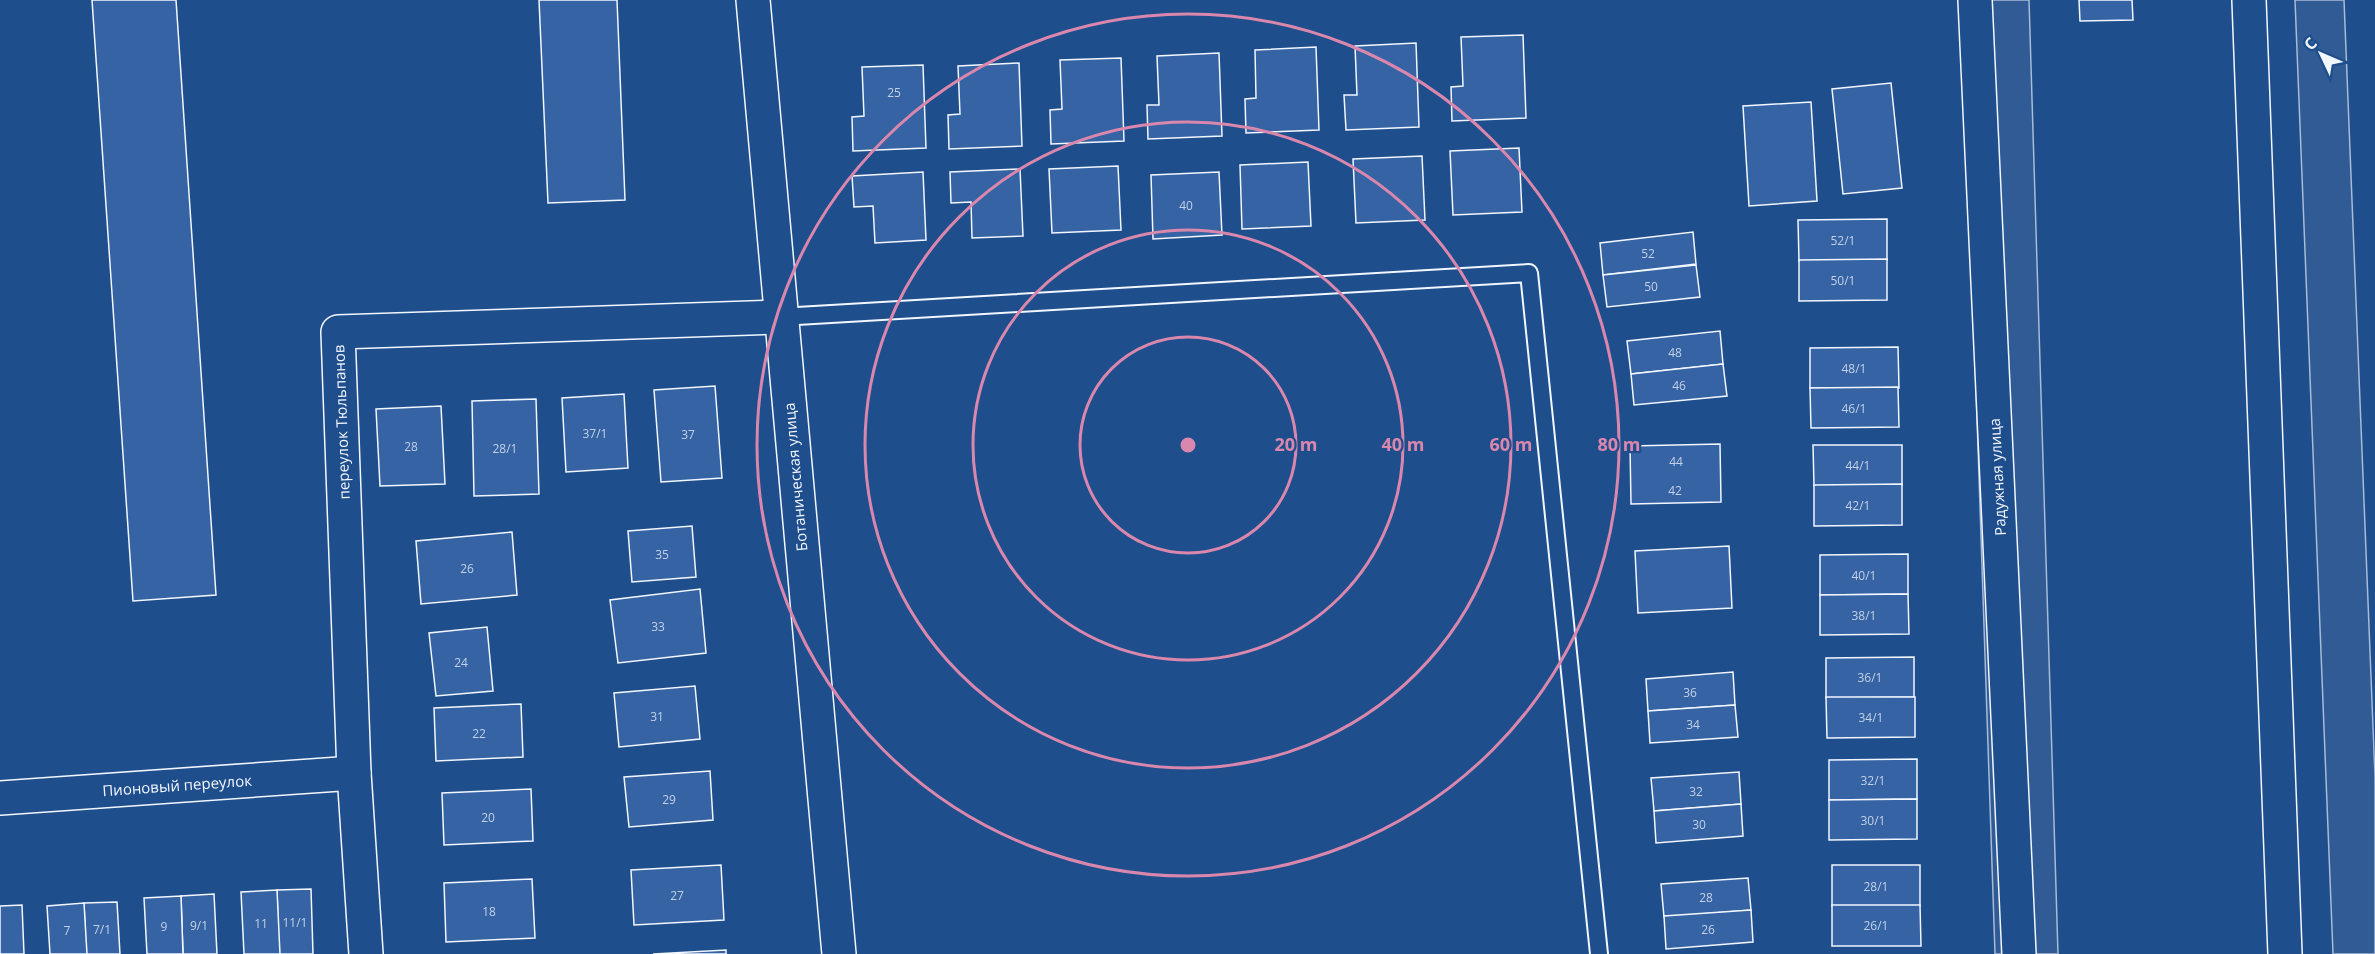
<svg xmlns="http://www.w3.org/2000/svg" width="2375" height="954" viewBox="0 0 2375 954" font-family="'Open Sans',sans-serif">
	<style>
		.green { fill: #305b95; stroke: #a8bbd7; stroke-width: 1.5 }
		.building { fill: #3563a3; stroke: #f2f6ff; stroke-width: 1.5 }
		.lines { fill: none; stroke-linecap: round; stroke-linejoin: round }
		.service-casing { stroke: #f2f6ff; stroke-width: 20 }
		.minor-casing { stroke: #f2f6ff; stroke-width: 36 }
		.tertiary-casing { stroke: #f2f6ff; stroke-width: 36 }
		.service { stroke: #1f4e8c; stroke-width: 16 }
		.minor { stroke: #1f4e8c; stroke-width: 33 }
		.tertiary { stroke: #1f4e8c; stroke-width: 33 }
		.ring { fill: none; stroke: #da87ad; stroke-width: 3 }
		.labels { text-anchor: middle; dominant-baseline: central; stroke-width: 4.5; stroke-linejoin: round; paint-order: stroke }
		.number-label { font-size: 12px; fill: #c3d1e8 }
		.street-label { font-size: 15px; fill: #f2f6ff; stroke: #1f4e8c }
		.centre { fill: #da87ad; stroke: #1f4e8c; stroke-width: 3 }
		.ring-label { font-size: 18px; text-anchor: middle; font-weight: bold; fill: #da87ad; stroke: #1f4e8c; stroke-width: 4.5; stroke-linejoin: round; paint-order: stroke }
	</style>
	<rect width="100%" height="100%" fill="#1f4e8c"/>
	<!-- green -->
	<g class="green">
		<path d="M1963 0H2029L2058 954H1995Z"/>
		<path d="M2295 0H2344L2375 777V954H2333Z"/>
	</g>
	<!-- building -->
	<g class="building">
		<path d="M92 0H176L216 595 133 601Z"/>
		<path d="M539 0H617L625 200 548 203Z"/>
		<path d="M2079 0H2132L2133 20 2080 21Z"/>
		<path d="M1523 35 1526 118 1452 121 1451 87 1463 86 1461 37Z"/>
		<path d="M1416 43 1419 127 1346 130 1344 95H1357L1355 46Z"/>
		<path d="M1316 47 1319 130 1246 133 1245 99 1256 98 1255 50Z"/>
		<path d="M1219 53 1222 136 1148 139 1147 105H1159L1157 56Z"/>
		<path d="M1121 58 1124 141 1051 144 1050 110 1062 109 1060 60Z"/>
		<path d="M1019 63 1022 146 949 149 948 115 960 114 958 66Z"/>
		<path d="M923 65 926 148 853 151 852 117 864 116 862 67Z"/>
		<path d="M1891 83 1902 188 1843 194 1832 89Z"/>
		<path d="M1811 102 1817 201 1749 206 1743 106Z"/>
		<path d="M1519 148 1522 212 1453 215 1450 151Z"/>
		<path d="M1422 156 1425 220 1356 223 1353 159Z"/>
		<path d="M1308 162 1311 226 1242 229 1240 165Z"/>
		<path d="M1118 166 1121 230 1052 233 1049 169Z"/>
		<path d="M1020 169 1023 236 972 238 971 202 951 203 950 172Z"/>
		<path d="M923 172 926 240 875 243 873 206 854 207 852 176Z"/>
		<path d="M1219 172 1222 235 1153 239 1151 175Z"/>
		<path d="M1887 219V260L1799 261 1798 220Z"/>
		<path d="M1693 232 1696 264 1603 275 1600 243Z"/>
		<path d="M1887 259V300L1799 301V260Z"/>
		<path d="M1696 265 1700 297 1607 307 1603 275Z"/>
		<path d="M1720 331 1723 364 1631 374 1627 341Z"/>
		<path d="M1898 347 1899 388H1810V348Z"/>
		<path d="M1723 364 1727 396 1634 405 1631 374Z"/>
		<path d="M715 386 722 478 661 482 654 390Z"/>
		<path d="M1898 387 1899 427 1811 428 1810 388Z"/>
		<path d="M624 394 628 468 566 472 562 398Z"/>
		<path d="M536 399 539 494 474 496 472 401Z"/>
		<path d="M441 406 445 484 380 486 376 409Z"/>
		<path d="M1720 444 1721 502 1631 504 1630 446Z"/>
		<path d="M1813 445H1902V485L1814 486Z"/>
		<path d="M1902 484V525L1814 526V485Z"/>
		<path d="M692 526 696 577 632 582 628 531Z"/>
		<path d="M512 532 517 595 421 604 416 541Z"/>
		<path d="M1729 546 1732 608 1638 613 1635 551Z"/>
		<path d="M1908 554V594L1820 595V555Z"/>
		<path d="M700 589 706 653 618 663 610 600Z"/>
		<path d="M1908 594 1909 634 1820 635V595Z"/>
		<path d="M487 627 493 691 436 696 429 633Z"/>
		<path d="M1914 657V697L1826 698V658Z"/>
		<path d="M1733 672 1735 705 1648 711 1646 679Z"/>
		<path d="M695 686 700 739 619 747 614 693Z"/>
		<path d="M1826 697H1915V737L1827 738Z"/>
		<path d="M521 704 523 757 436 761 434 708Z"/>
		<path d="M1735 705 1738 737 1650 743 1648 711Z"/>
		<path d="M1917 759V799L1829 800V760Z"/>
		<path d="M710 771 713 820 629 827 624 777Z"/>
		<path d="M1739 772 1741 804 1654 811 1651 778Z"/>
		<path d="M531 789 533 841 444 845 442 793Z"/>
		<path d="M1917 799V839L1829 840V800Z"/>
		<path d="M1741 804 1743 836 1656 843 1654 811Z"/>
		<path d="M721 865 724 920 634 925 631 870Z"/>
		<rect x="1832" y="865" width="88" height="41"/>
		<path d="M1748 878 1751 910 1664 917 1661 884Z"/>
		<path d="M532 879 535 938 446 942 444 883Z"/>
		<path d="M311 889 313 954H279L277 890Z"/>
		<path d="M277 890 280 954H244L241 892Z"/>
		<path d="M214 894 217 954H183L181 896Z"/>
		<path d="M181 896 183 954H147L144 898Z"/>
		<path d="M117 902 120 954H86L84 903Z"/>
		<path d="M84 903 87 954H50L47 906Z"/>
		<path d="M22 905 24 954H0V906Z"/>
		<path d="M1832 905H1920L1921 946H1832Z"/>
		<path d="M1751 910 1753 942 1666 949 1664 916Z"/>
		<path d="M726 950V954H653Z"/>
	</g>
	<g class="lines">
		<!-- service casing -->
		<g class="service-casing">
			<path id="service" d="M780 317 1529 273 1599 954"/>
		</g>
		<!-- minor casing -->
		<g class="minor-casing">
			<g id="minor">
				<path d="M753 0 839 954"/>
				<path d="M1975 0 2019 954"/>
				<path d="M0 798 354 773"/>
				<path d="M366 954 354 773 338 332 780 317"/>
			</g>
		</g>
		<!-- tertiary casing -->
		<g class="tertiary-casing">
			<path id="tertiary" d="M2249 0 2285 954"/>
		</g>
		<!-- service -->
		<use href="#service" class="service"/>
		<!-- minor -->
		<use href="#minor" class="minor"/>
		<!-- tertiary -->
		<use href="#tertiary" class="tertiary"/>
	</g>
	<!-- distance rings -->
	<g class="ring">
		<circle cx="1188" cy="445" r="108"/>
		<circle cx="1188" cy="445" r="215"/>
		<circle cx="1188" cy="445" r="323"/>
		<circle cx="1188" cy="445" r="431"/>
	</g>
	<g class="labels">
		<!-- number labels -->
		<g class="number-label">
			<text x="894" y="92">25</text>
			<text x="1186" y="205">40</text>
			<text x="1843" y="240">52/1</text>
			<text x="1648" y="253">52</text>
			<text x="1843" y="280">50/1</text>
			<text x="1651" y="286">50</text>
			<text x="1675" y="352">48</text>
			<text x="1854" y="368">48/1</text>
			<text x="1679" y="385">46</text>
			<text x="1854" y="408">46/1</text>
			<text x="595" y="433">37/1</text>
			<text x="688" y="434">37</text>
			<text x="411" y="446">28</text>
			<text x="505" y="448">28/1</text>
			<text x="1676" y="461">44</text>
			<text x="1858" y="465">44/1</text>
			<text x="1675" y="490">42</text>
			<text x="1858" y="505">42/1</text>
			<text x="662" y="554">35</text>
			<text x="467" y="568">26</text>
			<text x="1864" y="575">40/1</text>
			<text x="1864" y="615">38/1</text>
			<text x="658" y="626">33</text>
			<text x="461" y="662">24</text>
			<text x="1870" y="677">36/1</text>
			<text x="1690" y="692">36</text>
			<text x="657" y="716">31</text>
			<text x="1871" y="717">34/1</text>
			<text x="1693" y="724">34</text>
			<text x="479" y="733">22</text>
			<text x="1873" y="780">32/1</text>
			<text x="1696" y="791">32</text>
			<text x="669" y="799">29</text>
			<text x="488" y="817">20</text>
			<text x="1873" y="820">30/1</text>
			<text x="1699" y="824">30</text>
			<text x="1876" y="886">28/1</text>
			<text x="677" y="895">27</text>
			<text x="1706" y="897">28</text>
			<text x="489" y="911">18</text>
			<text x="295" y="922">11/1</text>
			<text x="261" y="923">11</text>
			<text x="199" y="925">9/1</text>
			<text x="1876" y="925">26/1</text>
			<text x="164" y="926">9</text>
			<text x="102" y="929">7/1</text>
			<text x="1708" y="929">26</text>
			<text x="67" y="930">7</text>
		</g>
		<!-- street labels -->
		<g class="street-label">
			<text transform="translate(341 422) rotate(-92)">переулок Тюльпанов</text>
			<text transform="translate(795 477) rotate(-95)">Ботаническая улица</text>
			<text transform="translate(1997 477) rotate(-93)">Радужная улица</text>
			<text transform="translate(177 785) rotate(-4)">Пионовый переулок</text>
		</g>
	</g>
	<circle cx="1188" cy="445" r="9" class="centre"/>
	<g class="ring-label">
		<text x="1296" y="451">20 m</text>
		<text x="1403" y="451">40 m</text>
		<text x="1511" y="451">60 m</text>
		<text x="1619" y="451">80 m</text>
	</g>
	<!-- north arrow -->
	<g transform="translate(2321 54) rotate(314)" stroke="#1f4e8c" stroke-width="4.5" paint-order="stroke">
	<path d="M0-4.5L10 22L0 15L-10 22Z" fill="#f2f6ff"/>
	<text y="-9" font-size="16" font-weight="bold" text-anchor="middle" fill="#f2f6ff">С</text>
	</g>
</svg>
